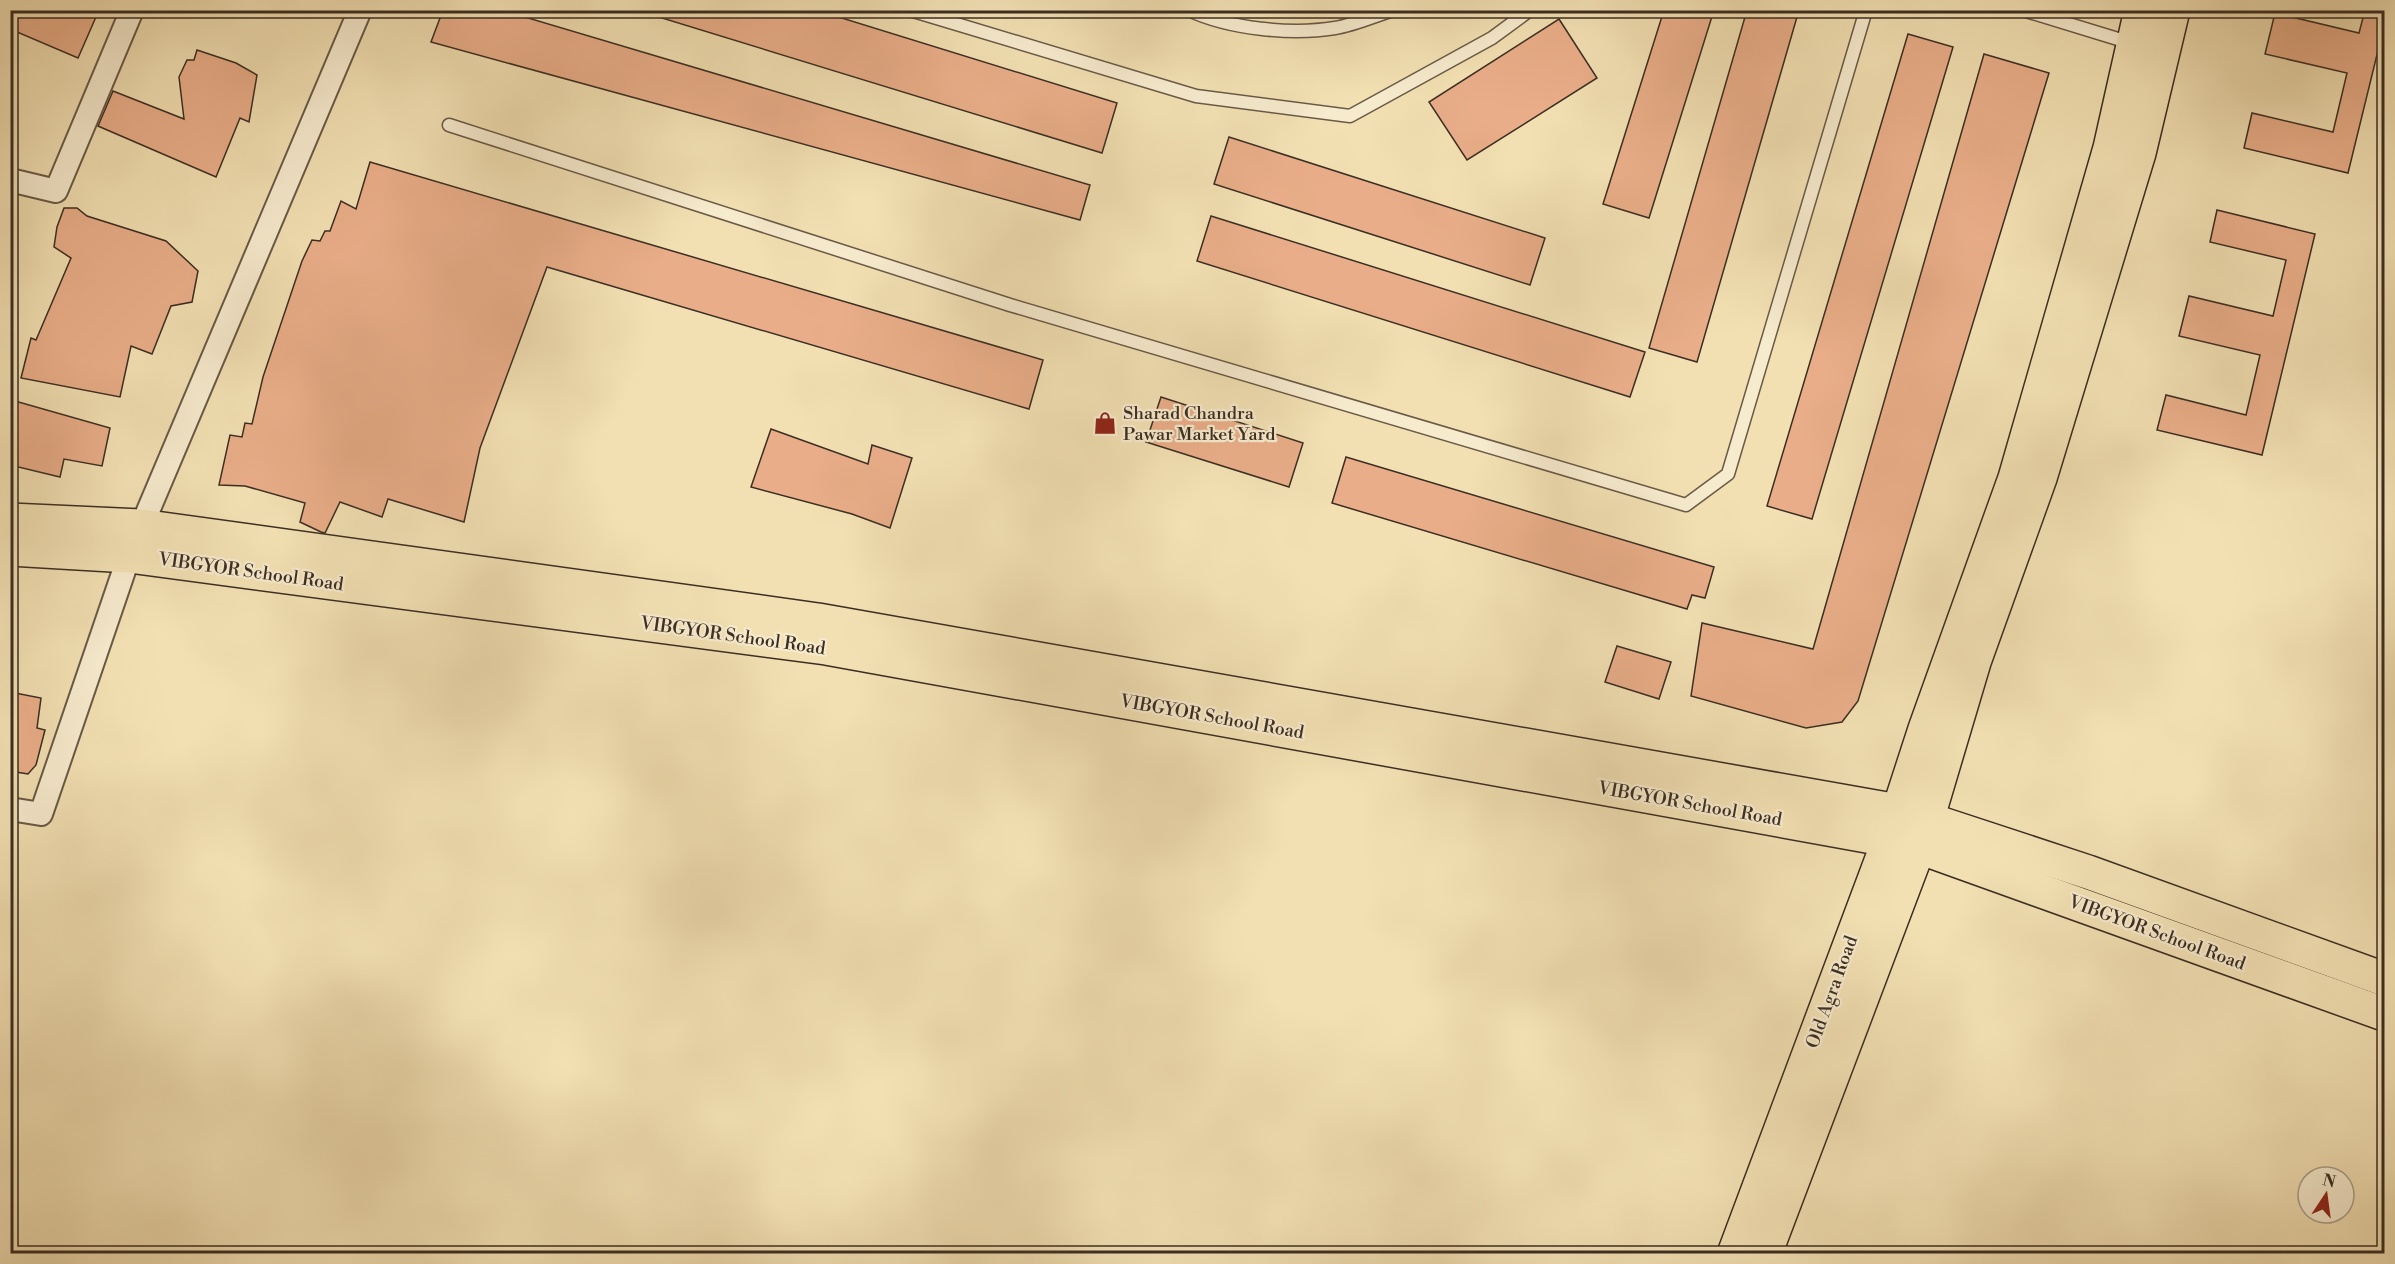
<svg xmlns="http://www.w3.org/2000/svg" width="2395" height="1264" viewBox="0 0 2395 1264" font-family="'Libre Bodoni',serif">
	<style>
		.building { fill: #e9ae89; stroke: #3b2e23; stroke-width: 1.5 }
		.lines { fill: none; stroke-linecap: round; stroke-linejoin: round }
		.service-casing { stroke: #695a47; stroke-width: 15 }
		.minor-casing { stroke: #695a47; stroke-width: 26 }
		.primary-casing { stroke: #3b2e23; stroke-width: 36 }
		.trunk-casing { stroke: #3b2e23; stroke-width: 36 }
		.service { stroke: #f7ebce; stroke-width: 12 }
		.minor { stroke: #f7ebce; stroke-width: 22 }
		.primary { stroke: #f2e0b3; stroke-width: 33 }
		.trunk { stroke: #f2e0b3; stroke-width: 33 }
		.labels { text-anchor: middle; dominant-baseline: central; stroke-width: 4.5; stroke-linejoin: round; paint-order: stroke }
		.poi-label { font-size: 18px; fill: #3b2e23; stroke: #f7ebce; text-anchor: start }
		.street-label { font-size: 18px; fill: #3b2e23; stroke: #f7ebce }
	</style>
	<rect width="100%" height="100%" fill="#f2e0b3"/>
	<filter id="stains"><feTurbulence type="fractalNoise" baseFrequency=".00333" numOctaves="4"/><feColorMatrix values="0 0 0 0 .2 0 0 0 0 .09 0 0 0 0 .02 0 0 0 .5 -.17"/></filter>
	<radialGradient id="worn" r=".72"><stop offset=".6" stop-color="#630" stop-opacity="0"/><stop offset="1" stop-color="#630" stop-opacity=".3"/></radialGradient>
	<!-- building -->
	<g class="building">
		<path d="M10 10H99L78 58 10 29Z"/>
		<path d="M443 10H501L1090 185 1080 220 431 42Z"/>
		<path d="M650 10H816L1117 103 1102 153 649 14Z"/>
		<path d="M1664 10H1714L1649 218 1603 204Z"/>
		<path d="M1747 10H1799L1697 362 1649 348Z"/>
		<path d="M2365 10H2385V22L2348 173 2244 148 2252 113 2333 132 2347 73 2265 54 2275 13 2359 33Z"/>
		<path d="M1559 19 1597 78 1467 160 1429 102Z"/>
		<path d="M1908 34 1953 47 1812 519 1767 506Z"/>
		<path d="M197 50 236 63 257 75 249 122 240 118 216 177 98 126 113 91 184 119 179 77 187 60H194Z"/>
		<path d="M1984 54 2049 73 1858 701 1842 722 1806 728 1691 696 1702 623 1813 649Z"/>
		<path d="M1229 137 1545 238 1530 285 1214 184Z"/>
		<path d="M370 162 1043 360 1029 409 547 267 480 448 464 522 388 499 382 517 340 502 325 533 321 532 300 522 305 503 245 486 219 485 230 435 242 437 245 423 252 424 263 377 302 261 312 240 320 241 325 231H330L341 201 356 209Z"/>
		<path d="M64 208H77L87 216 166 241 198 271 192 302 171 306 152 354 131 346 120 397 21 378 31 338 36 340 71 258 54 247 57 227Z"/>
		<path d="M2217 210 2315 234 2262 455 2157 430 2166 395 2246 415 2260 355 2179 336 2189 296 2273 316 2286 260 2210 242Z"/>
		<path d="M1211 216 1645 352 1630 397 1197 261Z"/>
		<path d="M1161 397 1303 443 1289 487 1146 442Z"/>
		<path d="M15 401 110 428 102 466 64 459 60 477 10 465V417Z"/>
		<path d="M771 429 868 464 872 445 912 458 890 528 852 514 751 487Z"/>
		<path d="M1346 457 1714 567 1705 598 1692 595 1687 609 1332 503Z"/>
		<path d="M1617 646 1671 662 1659 699 1605 682Z"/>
		<path d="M10 692 41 698 37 728 45 730 36 765 28 774 10 771V746L16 721Z"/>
	</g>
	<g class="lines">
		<!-- service casing -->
		<g class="service-casing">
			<g id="service">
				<path d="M910 10 1196 96 1350 116 1492 38 1530 10"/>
				<path d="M1189 10C1229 29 1292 35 1335 28 1354 25 1374 16 1393 10"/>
				<path d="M2023 10 2131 43"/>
				<path d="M449 125 1010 305 1686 505 1728 474 1866 10"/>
			</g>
		</g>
		<!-- minor casing -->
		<g class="minor-casing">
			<g id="minor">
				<path d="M10 180 56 191 132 10"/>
				<path d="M10 809 41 814 129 556 360 10"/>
			</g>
		</g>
		<!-- primary casing -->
		<g class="primary-casing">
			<g id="primary">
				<path d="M10 520 141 526 818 620 1898 811 1927 819 2088 872 2384 979"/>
				<path d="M10 549 129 556 826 648 1889 840 1919 847 2384 1014"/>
			</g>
		</g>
		<!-- trunk casing -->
		<g class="trunk-casing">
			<g id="trunk">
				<path d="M1734 1254 1889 840 1925 729 2015 478 2110 148 2141 10"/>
				<path d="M1765 1254 1919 847 1974 662 2040 478 2139 153 2173 10"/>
			</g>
		</g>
		<!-- service -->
		<use href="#service" class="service"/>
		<!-- minor -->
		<use href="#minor" class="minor"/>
		<!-- primary -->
		<use href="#primary" class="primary"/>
		<!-- trunk -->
		<use href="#trunk" class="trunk"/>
	</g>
	<!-- icons -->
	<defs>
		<g id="shop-bare" transform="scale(1.8)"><path d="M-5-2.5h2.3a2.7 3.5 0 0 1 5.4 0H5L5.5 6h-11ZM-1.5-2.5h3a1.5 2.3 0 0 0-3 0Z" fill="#8f2418" stroke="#f7ebce" stroke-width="2.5" paint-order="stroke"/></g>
	</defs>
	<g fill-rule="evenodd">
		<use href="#shop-bare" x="1105" y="423"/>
	</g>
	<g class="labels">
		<!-- poi labels -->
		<g class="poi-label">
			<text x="1123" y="413">Sharad Chandra<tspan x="1123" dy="21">Pawar Market Yard</tspan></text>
		</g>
		<!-- street labels -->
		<g class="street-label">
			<text transform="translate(251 572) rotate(8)">VIBGYOR School Road</text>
			<text transform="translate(733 636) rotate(8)">VIBGYOR School Road</text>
			<text transform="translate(1212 717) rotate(10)">VIBGYOR School Road</text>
			<text transform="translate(1690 804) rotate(10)">VIBGYOR School Road</text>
			<text transform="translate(2157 933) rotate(20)">VIBGYOR School Road</text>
			<text transform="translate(1832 992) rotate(-70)">Old Agra Road</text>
		</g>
	</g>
	<!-- margin -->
	<rect width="2395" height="1264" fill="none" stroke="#f2e0b3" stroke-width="36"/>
	<rect x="12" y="12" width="2371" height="1240" fill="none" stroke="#3b2e23" stroke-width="3"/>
	<rect x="18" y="18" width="2359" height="1228" fill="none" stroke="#3b2e23" stroke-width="1.5"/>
	<!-- north arrow -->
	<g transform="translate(2326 1195) rotate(13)"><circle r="28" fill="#f7ebce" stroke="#ac9f8a" stroke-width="1.5"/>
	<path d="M0-4.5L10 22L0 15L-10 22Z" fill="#8f2418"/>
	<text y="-9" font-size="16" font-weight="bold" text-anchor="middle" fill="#3b2e23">N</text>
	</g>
	<rect width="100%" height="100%" filter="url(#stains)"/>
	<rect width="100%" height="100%" fill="url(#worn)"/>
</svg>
